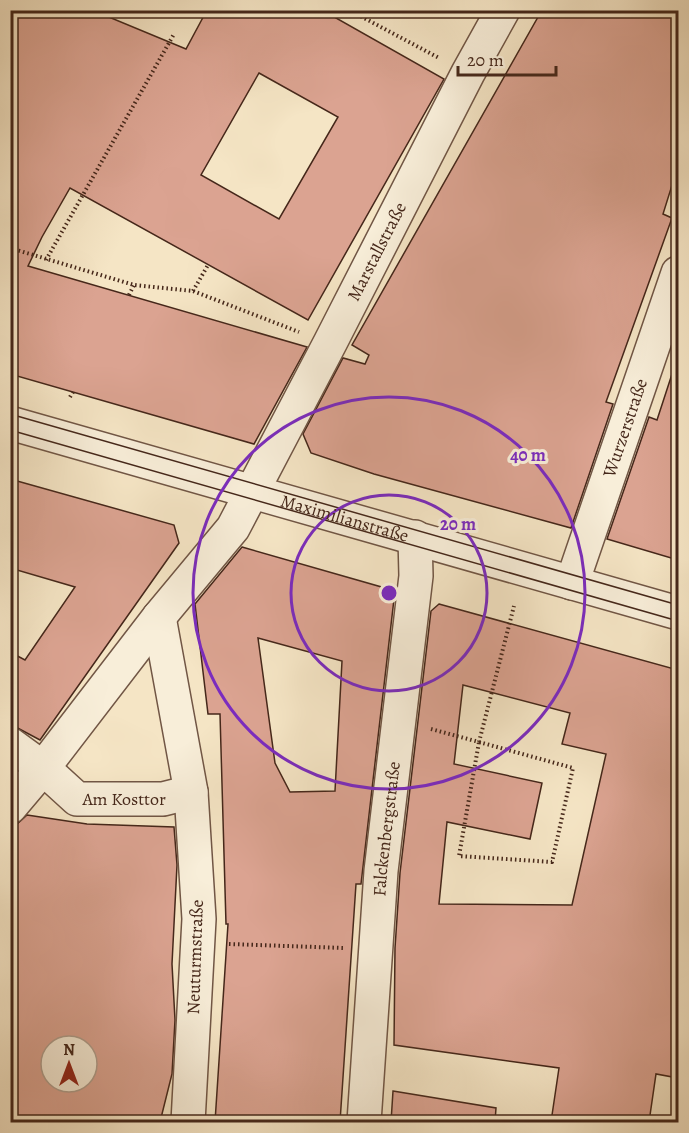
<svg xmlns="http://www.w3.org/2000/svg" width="689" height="1133" viewBox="0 0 689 1133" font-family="Alegreya,serif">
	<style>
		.building { fill: #dba391; stroke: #45271a; stroke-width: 1.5; fill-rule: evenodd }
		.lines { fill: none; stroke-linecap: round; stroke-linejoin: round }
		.street-casing { stroke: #715645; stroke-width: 36 }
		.path { stroke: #45271a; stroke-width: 4; stroke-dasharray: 1.5 3; stroke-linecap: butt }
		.street { stroke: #f8eed9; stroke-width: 33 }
		.tram { stroke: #45271a; stroke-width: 1.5 }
		.ring { fill: none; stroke: #7b2cbf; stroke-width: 3 }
		.labels { text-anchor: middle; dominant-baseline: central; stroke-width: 6; stroke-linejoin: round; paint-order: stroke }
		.street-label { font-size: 18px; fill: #45271a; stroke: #f8eed9 }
		.centre { fill: #7b2cbf; stroke: #f8eed9; stroke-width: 3 }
		.ring-label { font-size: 18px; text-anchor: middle; font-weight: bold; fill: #7b2cbf; stroke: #f8eed9; stroke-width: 6; stroke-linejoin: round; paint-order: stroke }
	</style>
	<rect width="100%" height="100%" fill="#f5e5c5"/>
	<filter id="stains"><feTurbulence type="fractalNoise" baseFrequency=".00333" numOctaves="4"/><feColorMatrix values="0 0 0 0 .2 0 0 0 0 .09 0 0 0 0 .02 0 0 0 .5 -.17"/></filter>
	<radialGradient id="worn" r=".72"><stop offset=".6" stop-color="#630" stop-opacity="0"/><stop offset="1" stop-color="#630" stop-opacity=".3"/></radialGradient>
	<!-- building -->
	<g class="building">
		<path d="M10 10H92L186 49 207 10H322L444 79 308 320 70 188 42 237 28 266 307 347 254 444 10 374ZM259 73 338 117 279 219 201 175Z"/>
		<path d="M542 10H678V166L663 214 672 218 606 402 613 404 571 528 374 474 311 453 303 434 343 358 365 364 369 355 352 345Z"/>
		<path d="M674 368 678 369V560L607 539 649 417 657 420Z"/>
		<path d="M10 479 174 525 179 543 40 740 10 724V652L25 660 75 587 10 568Z"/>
		<path d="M242 547 385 588 394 599 361 884H356L340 1122H215L228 924H226L220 714H208L195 604ZM258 638 342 661 335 791 290 792 275 763Z"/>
		<path d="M439 604 678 670V1078L656 1074 649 1122H551L559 1068 394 1045 395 948 400 873 431 611ZM463 685 570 713 562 744 606 754 572 905 439 904 447 822 530 839 542 783 454 764Z"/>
		<path d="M27 815 87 824 174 827 177 865 172 964 175 1020 172 1074 160 1122H10V825L17 824ZM51 1046H87V1082H51Z"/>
		<path d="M393 1091 496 1108 495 1122H391Z"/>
	</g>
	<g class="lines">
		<!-- street casing -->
		<g class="street-casing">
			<g id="street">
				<path id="s1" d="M10 423 678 613"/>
				<path id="s2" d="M572 583 678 273"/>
				<path d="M159 617 191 792 199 919 188 1122"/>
				<path id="s3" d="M10 744 43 768 77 799H163L191 792"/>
				<path id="s4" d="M10 807 43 768 159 617 233 528 330 343 468 73 503 10"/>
				<path id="s5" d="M364 1122 381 871 416 576 415 537"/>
			</g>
		</g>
		<!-- path -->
		<g class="path">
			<path d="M349 10 439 58"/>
			<path d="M10 248 134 285 193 291 299 332"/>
			<path d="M46 260 174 34"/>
			<path d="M193 291 208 265"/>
			<path d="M129 295 134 285"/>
			<path d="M70 397 73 392"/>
			<path d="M431 729 479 742 514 606"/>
			<path d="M479 742 573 768 552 862 459 856Z"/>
			<path d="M229 944 344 948"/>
		</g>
		<!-- street -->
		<use href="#street" class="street"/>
		<!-- tram -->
		<g class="tram">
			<path d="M10 414 678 605"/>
			<path d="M10 430 678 621"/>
		</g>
	</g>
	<!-- distance rings -->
	<g class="ring">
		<circle cx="389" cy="593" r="98"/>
		<circle cx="389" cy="593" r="196"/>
	</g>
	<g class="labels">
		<!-- street labels -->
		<g class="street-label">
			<text stroke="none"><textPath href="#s4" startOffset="669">Marstallstraße</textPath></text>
			<text stroke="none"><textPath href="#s2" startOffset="164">Wurzerstraße</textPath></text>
			<text stroke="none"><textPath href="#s1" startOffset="348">Maximilianstraße</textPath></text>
			<text stroke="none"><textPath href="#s3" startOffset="134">Am Kosttor</textPath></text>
			<text stroke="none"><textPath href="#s5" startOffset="294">Falckenbergstraße</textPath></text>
			<text transform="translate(195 957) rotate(-88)">Neuturmstraße</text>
		</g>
	</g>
	<circle cx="389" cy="593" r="9" class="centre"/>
	<g class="ring-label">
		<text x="528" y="461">40 m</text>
		<text x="458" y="530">20 m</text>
	</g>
	<!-- margin -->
	<rect width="689" height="1133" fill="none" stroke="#f5e5c5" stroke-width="36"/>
	<rect x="12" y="12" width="665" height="1109" fill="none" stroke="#45271a" stroke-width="3"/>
	<rect x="18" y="18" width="653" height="1097" fill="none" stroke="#45271a" stroke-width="1.5"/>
	<!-- north arrow -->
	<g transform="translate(69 1064)"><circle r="28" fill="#f8eed9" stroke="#b09e8d" stroke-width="1.5"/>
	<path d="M0-4.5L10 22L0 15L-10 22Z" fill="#8f2418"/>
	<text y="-9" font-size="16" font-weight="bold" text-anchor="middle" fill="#45271a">N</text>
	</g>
	<!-- scale -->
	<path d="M458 66v9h98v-9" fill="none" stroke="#45271a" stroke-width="3"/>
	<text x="467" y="66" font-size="18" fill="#45271a" stroke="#f8eed9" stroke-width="4.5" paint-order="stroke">20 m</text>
	<rect width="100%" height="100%" filter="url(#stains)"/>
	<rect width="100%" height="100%" fill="url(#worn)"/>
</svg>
